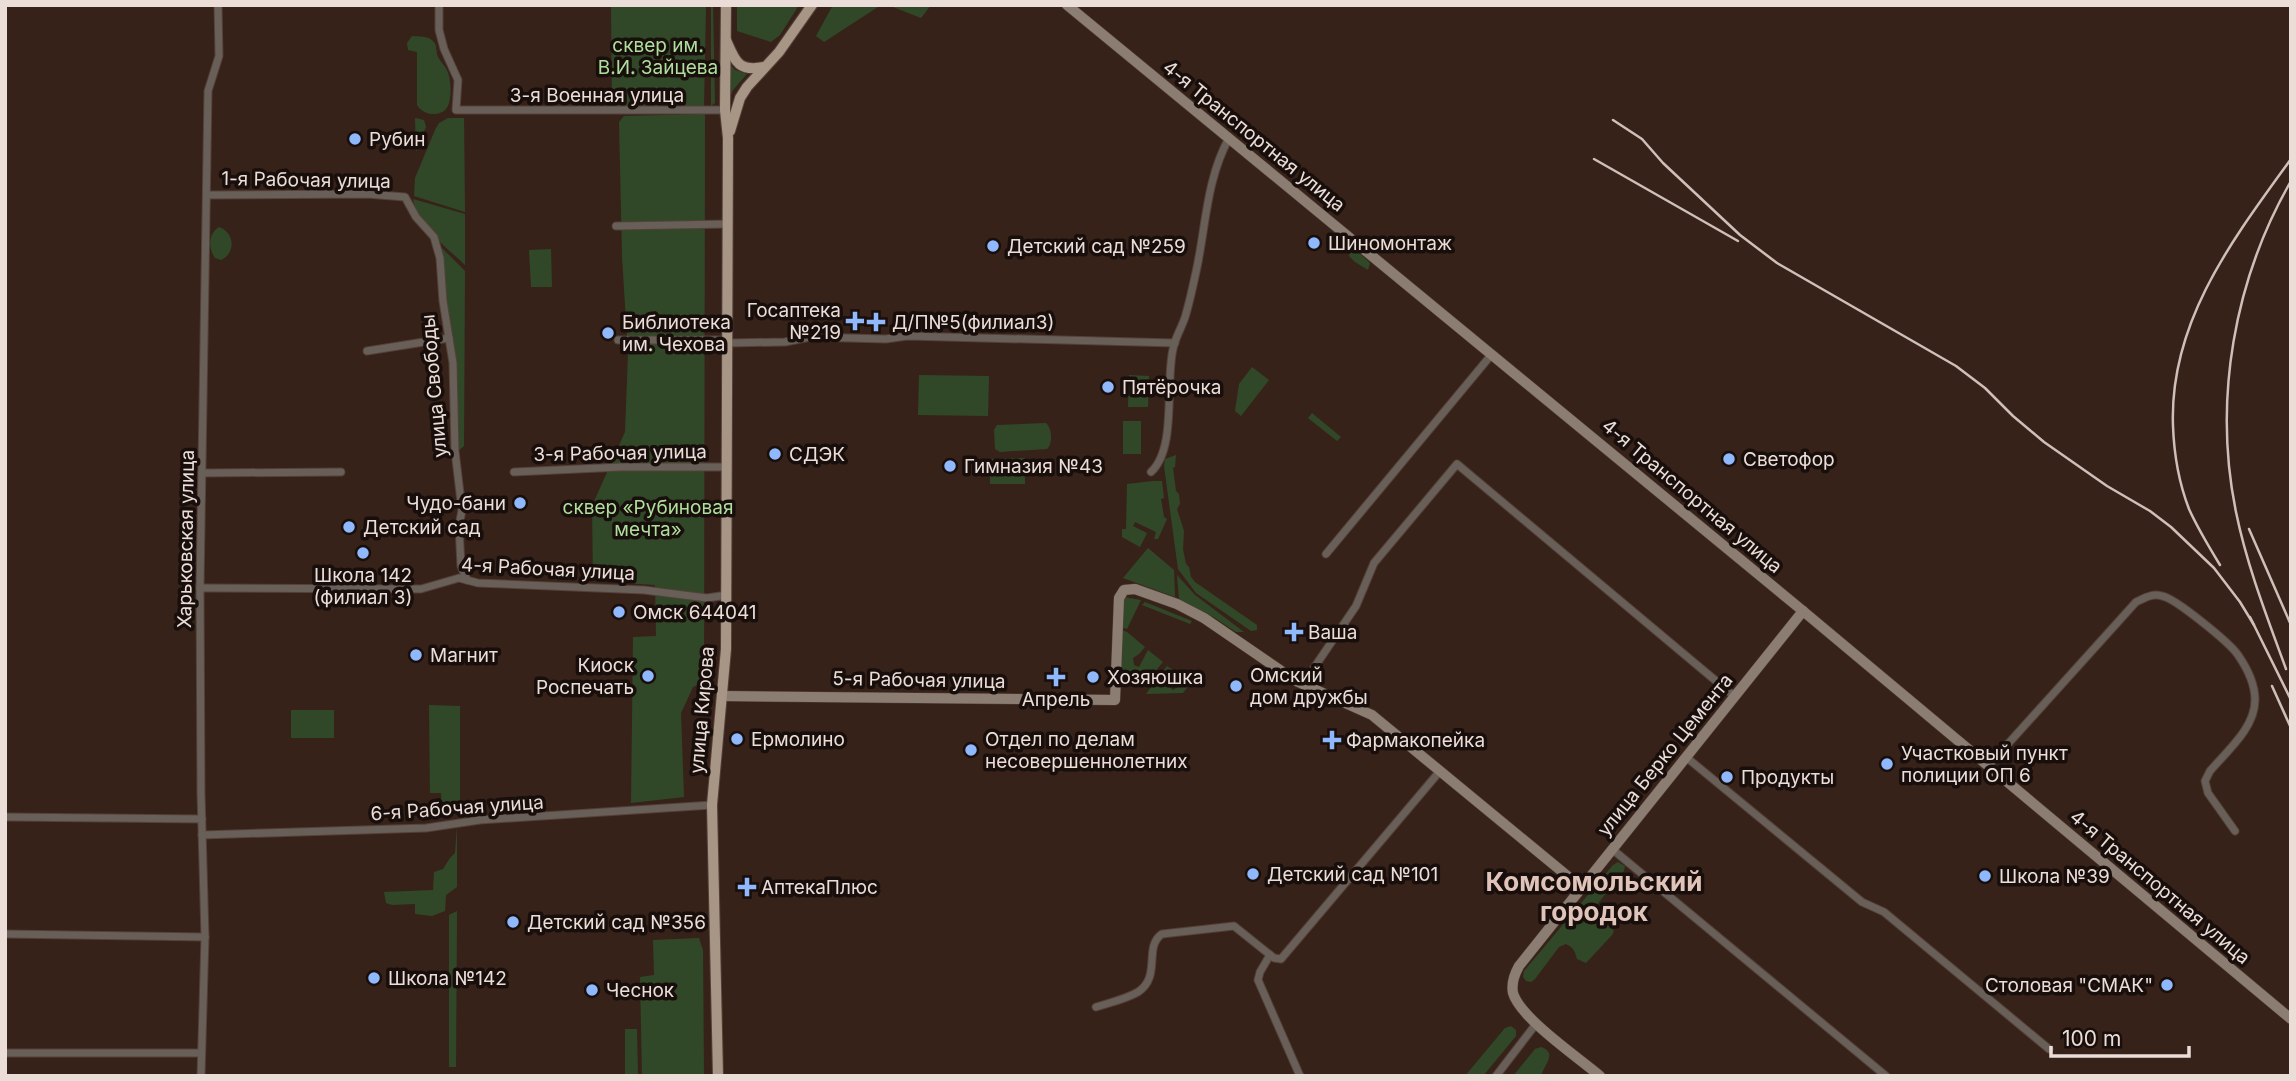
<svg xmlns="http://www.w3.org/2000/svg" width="2296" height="1081" viewBox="0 0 2296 1081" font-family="Inter,sans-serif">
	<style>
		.green { fill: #314828 }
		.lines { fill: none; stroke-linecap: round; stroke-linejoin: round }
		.street-casing { stroke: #544038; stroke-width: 9 }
		.secondary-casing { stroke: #544038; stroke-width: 11 }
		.primary-casing { stroke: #544038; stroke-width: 12 }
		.street { stroke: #685f58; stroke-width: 7 }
		.secondary { stroke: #8c7d72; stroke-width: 10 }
		.primary { stroke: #a79586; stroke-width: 10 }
		.rail { stroke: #cebfb9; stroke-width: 2.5 }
		.poi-dot { fill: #8fb8fd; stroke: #180e0b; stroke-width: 2.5 }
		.labels { text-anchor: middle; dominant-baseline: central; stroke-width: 7; stroke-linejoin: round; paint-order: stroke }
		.park-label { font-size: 19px; fill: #afdf9d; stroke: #180e0b }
		.street-label { font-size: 19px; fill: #ebddd7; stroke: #180e0b }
		.poi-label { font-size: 19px; fill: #ebddd7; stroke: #180e0b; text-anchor: start }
		.district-label { font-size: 26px; font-weight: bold; fill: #e0c4b9; stroke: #180e0b }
	</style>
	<rect width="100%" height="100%" fill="#37221a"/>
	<!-- green -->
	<g class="green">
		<path d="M611 5H706L704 106 612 107Z"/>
		<path d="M711 5H713L715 103 711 106Z"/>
		<path d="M737 5H799L780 35 771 42 737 31Z"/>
		<path d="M833 5H881L824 42 816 36Z"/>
		<path d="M888 5H931L921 18Z"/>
		<path d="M412 36C421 37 432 35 436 46 436 48 437 55 438 57 442 64 447 67 449 76 451 84 452 102 446 109 438 118 422 114 417 105V52L408 50 407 43Z"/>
		<path d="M729 63 735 70 747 74 733 90 728 102Z"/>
		<path d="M705 114 704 682 693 687 681 713 684 797 631 803 633 637 656 636 655 585 626 583 593 577 592 506 625 432 628 354 622 256 619 122 624 116Z"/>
		<path d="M415 118 424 120 426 127 416 152Z"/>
		<path d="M448 118H464L465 212 414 196 415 178 435 130 439 123Z"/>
		<path d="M413 199 465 214V265C446 247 418 226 413 199Z"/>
		<path d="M219 227C235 233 236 253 221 260L215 258C208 248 208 234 219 227Z"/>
		<path d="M439 245 465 271 464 446 458 451 455 364Z"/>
		<path d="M551 249 552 287H531L529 250Z"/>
		<path d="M1356 250 1370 263 1368 270 1355 262 1349 256 1351 251Z"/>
		<path d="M1252 367 1269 380 1241 416 1235 411 1239 384Z"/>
		<path d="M919 375 989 376 988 416 918 415Z"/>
		<path d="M1129 375 1149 376 1148 407H1128Z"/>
		<path d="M1312 413 1341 437 1337 441 1308 418Z"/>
		<rect x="1123" y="421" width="18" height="33"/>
		<path d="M1046 423C1052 428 1053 444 1047 449L1000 452 995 449 994 430 997 425Z"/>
		<path d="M1176 455 1175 467 1173 468 1176 491 1179 494 1180 504 1177 509 1184 531 1183 549 1186 564 1189 567 1191 577 1195 582 1257 625V630L1251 631 1196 593 1178 569 1164 466 1165 459Z"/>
		<path d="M1025 458V484H990V459Z"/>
		<path d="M1153 481H1162L1164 498 1161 499 1164 517 1167 519 1158 539H1154L1156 532 1135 522 1133 526 1147 533 1140 547 1122 537V529H1126L1127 484Z"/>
		<path d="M1148 548 1174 570 1175 597 1123 578Z"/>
		<path d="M1177 575 1195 595 1244 632H1236L1215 618 1179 599Z"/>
		<path d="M1124 597 1141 600 1127 629 1120 627 1121 604Z"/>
		<path d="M1145 602 1192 621 1190 624 1142 605Z"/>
		<path d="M1120 629 1127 632 1145 647 1139 654 1133 658 1134 665 1139 667 1148 650 1163 662 1145 683H1125L1120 680Z"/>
		<path d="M1167 666 1179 674 1176 677 1169 678 1167 685 1173 690 1178 687 1179 679 1184 673 1193 680 1183 693 1146 694Z"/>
		<path d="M429 705 460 706V814L431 817 434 813 442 812 441 793H430Z"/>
		<rect x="291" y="710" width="43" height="28"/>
		<path d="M457 826V887L446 895 445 911 432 916 415 914V904L392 905 386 903 384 892 433 890 434 872 443 869 450 858 455 853Z"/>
		<path d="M1618 862 1625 866 1624 871 1595 907 1594 912C1597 924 1608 923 1614 931L1612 935 1586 963 1577 959C1575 951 1573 947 1566 944L1559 947 1535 979 1531 982 1526 981 1523 977 1524 971 1613 865Z"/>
		<path d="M457 911 456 1067H449V915Z"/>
		<path d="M699 938 703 950 704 1076H642L640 977 654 975 653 940Z"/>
		<path d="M1511 1026 1516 1030V1036L1483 1076H1465L1505 1028Z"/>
		<path d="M625 1029H637L638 1076H625Z"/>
		<path d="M1541 1047C1558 1053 1544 1065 1541 1076H1513L1535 1049Z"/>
	</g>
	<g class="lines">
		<!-- street casing -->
		<g class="street-casing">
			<g id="street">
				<path d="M439 5V30L444 49 458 80 456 110H725"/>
				<path d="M207 195 367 194 405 197 416 217 434 237 440 258 443 301 453 363 455 451 462 510 459 526 461 566 467 580"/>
				<path d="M616 226 728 224"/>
				<path d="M618 340H727"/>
				<path d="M727 343 785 342 810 337 886 339 907 336 1175 343"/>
				<path d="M367 351 449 338"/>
				<path d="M514 472 621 467H727"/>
				<path d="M1151 472C1177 448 1165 383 1173 349 1175 337 1183 326 1186 314 1190 300 1193 286 1196 272 1206 227 1206 180 1229 138"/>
				<path d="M202 473 341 472"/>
				<path d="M1326 554 1492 354"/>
				<path d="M200 588 421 589 459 578 478 583 644 590 707 598 727 595"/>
				<path d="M1303 684 1356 606 1374 563 1457 464 1734 696"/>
				<path d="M1686 757 1862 902 1884 912 2049 1049"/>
				<path d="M1988 766 2136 602C2145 598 2152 593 2162 596 2175 598 2230 643 2238 655 2247 668 2255 683 2255 700 2255 728 2227 751 2210 771L2205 781 2208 793 2235 831"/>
				<path d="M5 817 202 819"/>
				<path d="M202 835 426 828 480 820 712 805"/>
				<path d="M1612 849 1886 1076"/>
				<path d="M5 934 205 937"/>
				<path d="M1270 955 1260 972 1258 980 1300 1076"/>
				<path d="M1096 1007C1109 1003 1126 999 1138 992 1162 976 1143 947 1162 934L1234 926 1274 958 1281 959 1440 771"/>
				<path d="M5 1053H201"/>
				<path d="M201 1076 205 937 201 793 200 588 208 91 219 56 218 5"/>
				<path d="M1496 1076 1536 1024"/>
			</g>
		</g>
		<!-- secondary casing -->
		<g class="secondary-casing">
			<g id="secondary">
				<path d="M1067 5 1803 611 2291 1019"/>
				<path d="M722 696 1115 700 1119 598 1124 590 1135 589 1177 604 1204 618 1296 681 1372 715 1582 888"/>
				<path d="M1600 1076C1579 1058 1520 1018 1513 993 1511 983 1514 975 1519 966L1803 611"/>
			</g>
		</g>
		<!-- primary casing -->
		<g class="primary-casing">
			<g id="primary">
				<path d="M726 40C735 61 738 72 764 67"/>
				<path d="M730 131 740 98 747 87 779 52 812 5"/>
				<path d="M718 1076 712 805 726 649 728 138 725 110 726 5"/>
			</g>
		</g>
		<!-- street -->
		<use href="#street" class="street"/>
		<!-- secondary -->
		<use href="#secondary" class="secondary"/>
		<!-- primary -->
		<use href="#primary" class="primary"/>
		<!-- rail -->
		<g class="rail">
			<path d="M1613 120 1642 139 1663 163 1740 235 1777 263 1956 366 1985 388 2013 416 2044 442 2107 486 2150 511 2171 527 2214 568 2240 602 2254 625"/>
			<path d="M1594 159 1738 241"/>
			<path d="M2249 529 2291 625"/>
			<path d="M2220 565C2209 547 2198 529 2189 509 2179 483 2174 454 2173 426 2169 322 2233 239 2291 159"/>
			<path d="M2250 617 2291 700"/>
			<path d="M2286 669C2267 617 2247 566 2236 512 2213 400 2234 280 2291 181"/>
			<path d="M2272 686 2291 728"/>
		</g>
	</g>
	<!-- markers -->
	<g class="poi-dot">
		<circle cx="355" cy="139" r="7"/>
		<circle cx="1314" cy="243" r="7"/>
		<circle cx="993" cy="246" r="7"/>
		<path d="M851.5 310.5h7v7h7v7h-7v7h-7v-7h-7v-7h7z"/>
		<path d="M872.5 311.5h7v7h7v7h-7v7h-7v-7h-7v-7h7z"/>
		<circle cx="608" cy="333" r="7"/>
		<circle cx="1108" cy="387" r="7"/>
		<circle cx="775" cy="454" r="7"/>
		<circle cx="1729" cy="459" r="7"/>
		<circle cx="950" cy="466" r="7"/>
		<circle cx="520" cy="503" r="7"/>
		<circle cx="349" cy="527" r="7"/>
		<circle cx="363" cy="553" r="7"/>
		<circle cx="619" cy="612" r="7"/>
		<path d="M1290.5 621.5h7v7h7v7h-7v7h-7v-7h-7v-7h7z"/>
		<circle cx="416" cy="655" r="7"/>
		<circle cx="648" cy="676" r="7"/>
		<path d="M1052.5 666.5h7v7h7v7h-7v7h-7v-7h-7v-7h7z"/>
		<circle cx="1093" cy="677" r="7"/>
		<circle cx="1236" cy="686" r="7"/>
		<circle cx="737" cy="739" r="7"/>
		<path d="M1328.5 729.5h7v7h7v7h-7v7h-7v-7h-7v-7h7z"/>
		<circle cx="971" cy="750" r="7"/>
		<circle cx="1887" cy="764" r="7"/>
		<circle cx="1727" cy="777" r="7"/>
		<circle cx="1253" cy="874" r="7"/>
		<circle cx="1985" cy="876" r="7"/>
		<path d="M743.5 876.5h7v7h7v7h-7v7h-7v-7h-7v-7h7z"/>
		<circle cx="513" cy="922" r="7"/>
		<circle cx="374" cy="978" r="7"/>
		<circle cx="2167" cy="985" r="7"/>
		<circle cx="592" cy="990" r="7"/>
	</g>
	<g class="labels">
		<!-- park labels -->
		<g class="park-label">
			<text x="658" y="45">сквер им.<tspan x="658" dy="22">В.И. Зайцева</tspan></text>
			<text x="648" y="507">сквер «Рубиновая<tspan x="648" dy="22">мечта»</tspan></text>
		</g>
		<!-- street labels -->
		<g class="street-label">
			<text x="597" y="95">3-я Военная улица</text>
			<text transform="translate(1254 136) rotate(39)">4-я Транспортная улица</text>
			<text transform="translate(306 180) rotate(1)">1-я Рабочая улица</text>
			<text transform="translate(434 386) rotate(-95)">улица Свободы</text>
			<text transform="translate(620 453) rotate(-1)">3-я Рабочая улица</text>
			<text transform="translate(1692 496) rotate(40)">4-я Транспортная улица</text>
			<text transform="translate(186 539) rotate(-89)">Харьковская улица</text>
			<text transform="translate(548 569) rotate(3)">4-я Рабочая улица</text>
			<text transform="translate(919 680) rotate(1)">5-я Рабочая улица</text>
			<text transform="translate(702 710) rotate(-85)">улица Кирова</text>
			<text transform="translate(1665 755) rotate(-51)">улица Берко Цемента</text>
			<text transform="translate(457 808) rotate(-4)">6-я Рабочая улица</text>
			<text transform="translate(2160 887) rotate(40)">4-я Транспортная улица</text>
		</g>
		<!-- poi labels -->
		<g class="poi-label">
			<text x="369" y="139">Рубин</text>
			<text x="1328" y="243">Шиномонтаж</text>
			<text x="1007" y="246">Детский сад №259</text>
			<text x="841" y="310" text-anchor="end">Госаптека<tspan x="841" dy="22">№219</tspan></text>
			<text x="622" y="322">Библиотека<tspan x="622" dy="22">им. Чехова</tspan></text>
			<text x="892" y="322">Д/П№5(филиал3)</text>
			<text x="1122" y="387">Пятёрочка</text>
			<text x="789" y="454">СДЭК</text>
			<text x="1743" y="459">Светофор</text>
			<text x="964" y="466">Гимназия №43</text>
			<text x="506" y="503" text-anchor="end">Чудо-бани</text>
			<text x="363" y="527">Детский сад</text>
			<text x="363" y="575" text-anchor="middle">Школа 142<tspan x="363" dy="22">(филиал 3)</tspan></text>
			<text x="633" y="612">Омск 644041</text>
			<text x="1308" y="632">Ваша</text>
			<text x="430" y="655">Магнит</text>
			<text x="634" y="665" text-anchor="end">Киоск<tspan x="634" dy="22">Роспечать</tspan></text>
			<text x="1250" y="675">Омский<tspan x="1250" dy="22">дом дружбы</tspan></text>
			<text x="1107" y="677">Хозяюшка</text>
			<text x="1056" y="699" text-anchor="middle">Апрель</text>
			<text x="751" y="739">Ермолино</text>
			<text x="985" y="739">Отдел по делам<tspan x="985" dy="22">несовершеннолетних</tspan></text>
			<text x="1346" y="740">Фармакопейка</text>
			<text x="1901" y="753">Участковый пункт<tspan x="1901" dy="22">полиции ОП 6</tspan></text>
			<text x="1741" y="777">Продукты</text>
			<text x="1267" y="874">Детский сад №101</text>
			<text x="1999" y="876">Школа №39</text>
			<text x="761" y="887">АптекаПлюс</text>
			<text x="527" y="922">Детский сад №356</text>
			<text x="388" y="978">Школа №142</text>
			<text x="2153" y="985" text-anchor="end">Столовая "СМАК"</text>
			<text x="606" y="990">Чеснок</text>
		</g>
		<!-- district labels -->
		<g class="district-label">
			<text x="1594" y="881">Комсомольский<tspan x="1594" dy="30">городок</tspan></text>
		</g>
	</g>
	<!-- border -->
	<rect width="2296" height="1081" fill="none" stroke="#ebddd7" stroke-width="14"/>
	<!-- scale -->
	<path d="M2051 1046v10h138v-10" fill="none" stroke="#ebddd7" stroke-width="3.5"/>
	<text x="2062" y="1046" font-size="21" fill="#ebddd7" stroke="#180e0b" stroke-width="5" paint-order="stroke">100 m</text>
</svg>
